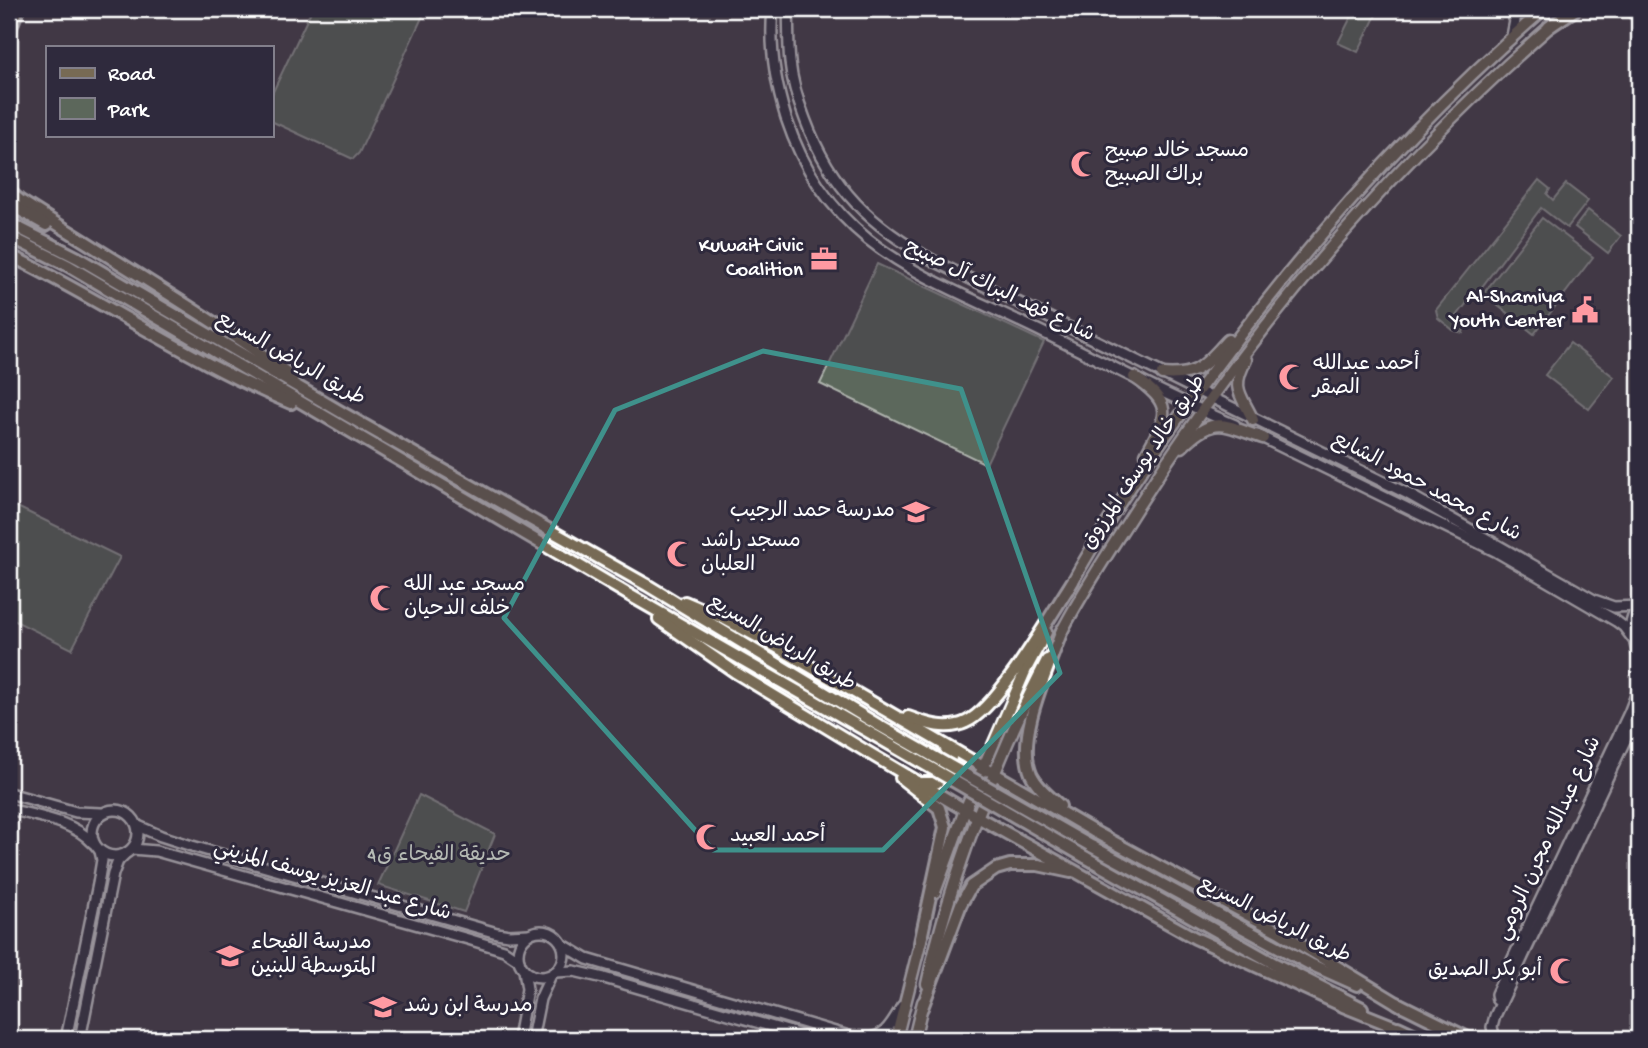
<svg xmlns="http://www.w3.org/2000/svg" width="1648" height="1048" viewBox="0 0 1648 1048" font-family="'Gochi Hand','Playpen Sans Arabic',sans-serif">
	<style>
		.green { fill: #5c675b; stroke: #aeb3ad; stroke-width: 2 }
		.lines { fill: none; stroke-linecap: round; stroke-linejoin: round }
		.secondary-casing { stroke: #fff; stroke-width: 14 }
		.primary-casing { stroke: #fff; stroke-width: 15 }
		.highway-casing { stroke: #fff; stroke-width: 16 }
		.secondary { stroke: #2f2a3d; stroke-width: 9 }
		.primary { stroke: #776a54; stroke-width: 10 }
		.highway { stroke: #776a54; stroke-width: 10 }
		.highway-bridge-casing { stroke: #fff; stroke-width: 16; stroke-linecap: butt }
		.highway-bridge { stroke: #776a54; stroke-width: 10 }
		.marked { fill: none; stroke: #3f918b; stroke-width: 5; stroke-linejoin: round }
		.labels { text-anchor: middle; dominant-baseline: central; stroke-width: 6; stroke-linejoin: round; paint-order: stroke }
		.poi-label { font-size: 21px; fill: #fff; stroke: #2f2a3d; text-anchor: start }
		.street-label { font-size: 21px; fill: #fff; stroke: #2f2a3d }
		.park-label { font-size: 21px; fill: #b6bbb5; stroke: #2f2a3d }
	</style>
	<rect width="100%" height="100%" fill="#413845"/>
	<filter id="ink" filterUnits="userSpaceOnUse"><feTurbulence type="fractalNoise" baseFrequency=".0143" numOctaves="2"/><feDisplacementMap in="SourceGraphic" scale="14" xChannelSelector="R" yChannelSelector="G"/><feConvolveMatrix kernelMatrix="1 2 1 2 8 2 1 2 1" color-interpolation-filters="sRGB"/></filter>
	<g filter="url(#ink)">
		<!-- green -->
		<g class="green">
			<path d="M312 9H426L359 153 353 159 271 121V96Z"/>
			<path d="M1355 9H1379L1358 52 1338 43Z"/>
			<path d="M1539 180 1550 189 1547 194 1553 200 1566 184 1588 201 1567 228 1541 208 1472 300 1470 299 1456 317 1465 325 1463 333 1453 330 1438 318 1436 310Z"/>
			<path d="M1588 210 1621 236 1608 253 1575 227Z"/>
			<path d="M1542 218 1593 257 1534 334 1483 294Z"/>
			<path d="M877 264 1044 342 986 464 820 384Z"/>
			<path d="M1570 343 1614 377 1589 409 1545 375Z"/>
			<path d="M9 503 120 557 72 649 9 618Z"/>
			<path d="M419 795 495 834 464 912 378 885Z"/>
		</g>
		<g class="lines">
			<!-- secondary casing -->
			<g class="secondary-casing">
				<g id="secondary">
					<path d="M773 9C769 47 775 82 786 118 830 252 931 277 1044 333 1108 364 1170 398 1235 425"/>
					<path d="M788 9C789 27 788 45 790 62 792 82 798 101 805 119 831 189 872 227 936 262L1408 494 1594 600 1614 607 1639 606"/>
					<path d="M1510 9 1515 21 1512 36"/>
					<path d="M1629 9 1639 20"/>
					<path d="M1257 435 1497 552 1616 621 1624 627 1633 639"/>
					<path d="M1639 607C1628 620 1628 635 1639 648"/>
					<path d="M1635 644 1639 661"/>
					<path d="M9 793 76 812 101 813"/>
					<path d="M9 809C36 816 73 821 93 843"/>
					<circle cx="115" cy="833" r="23"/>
					<path d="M138 826 161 836 192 846 497 933 509 935 529 934"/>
					<path d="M132 849 156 851 468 939 504 950 519 960"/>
					<circle cx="541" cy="954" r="23"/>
					<path d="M562 944 587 959 859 1039C884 1039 890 1027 902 1006"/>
					<path d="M555 972 574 971 604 978 815 1039"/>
					<path d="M1501 1002 1497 1000 1496 994 1629 713 1639 687"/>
					<path d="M66 1039 98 884 102 860 100 851"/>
					<path d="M80 1039 113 874 118 861 125 854"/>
					<path d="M518 1039 527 989 524 970"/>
					<path d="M532 1039 540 999 551 975"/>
					<path d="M1495 1039 1492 1027 1495 1016 1639 711"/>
				</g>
			</g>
			<!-- primary casing -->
			<g class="primary-casing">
				<g id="primary">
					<path d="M1246 360C1230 389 1241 394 1253 420"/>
					<path d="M1162 374C1199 377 1204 365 1228 340"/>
					<path d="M1134 377C1175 405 1167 415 1146 454"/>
					<path d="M1182 447C1215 414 1223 425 1263 438"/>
					<path d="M1069 588C1110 513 1158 444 1209 376 1308 242 1418 118 1544 9"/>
					<path d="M1060 635C1081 594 1107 555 1131 517 1247 333 1391 166 1554 23"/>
					<path d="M935 892 965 810 1026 669 1046 632"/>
					<path d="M927 984C950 878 997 756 1047 660"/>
					<path d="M896 1039 922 936"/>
					<path d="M914 1039 923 1002"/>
				</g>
			</g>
			<!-- highway casing -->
			<g class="highway-casing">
				<g id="highway">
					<path d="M1549 27 1576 9"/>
					<path d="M9 32 18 9"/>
					<path d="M9 191 19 200C110 258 204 313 293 377"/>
					<path d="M9 204 46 225"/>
					<path d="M9 223 78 258 346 415 647 585 878 725"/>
					<path d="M9 236 69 266 631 596 874 735"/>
					<path d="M9 255C104 301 193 363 291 403"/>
					<path d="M685 602 725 619 775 646 1093 831 1278 931 1402 1006"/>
					<path d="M659 619 735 672 869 753 965 810 1195 938 1343 1006 1403 1030"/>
					<path d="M908 717C927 724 947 731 966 722 998 708 1051 614 1073 581"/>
					<path d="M901 778 939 808 945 827 920 943"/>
					<path d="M923 783H936L948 773 951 757 945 747"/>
					<path d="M1060 806C1050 797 1037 787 1031 774 1015 736 1049 668 1062 630"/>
					<path d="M1091 846 1310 964 1357 985"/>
					<path d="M1085 857 1275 964 1362 1008"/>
					<path d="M1397 1003 1470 1039"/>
					<path d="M922 1008 961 904 971 886 996 869 1010 865H1038L1071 872"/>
					<path d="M1398 1027 1424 1039"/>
				</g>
			</g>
			<!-- secondary -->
			<use href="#secondary" class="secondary"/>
			<!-- primary -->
			<use href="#primary" class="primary"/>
			<!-- highway -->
			<use href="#highway" class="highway"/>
			<!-- highway-bridge casing -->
			<g class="highway-bridge-casing">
				<g id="highway-bridge">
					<path d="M878 725 1091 846"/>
					<path d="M874 735 1085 857"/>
				</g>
			</g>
			<!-- highway-bridge -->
			<use href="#highway-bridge" class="highway-bridge"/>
		</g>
	</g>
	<!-- marked area -->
	<path d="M0 0H1648V1048H0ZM763 351 961 389 1060 673 883 850H713L504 618 615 410Z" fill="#413845" fill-opacity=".55" fill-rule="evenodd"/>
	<path class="marked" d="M763 351 961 389 1060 673 883 850H713L504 618 615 410Z"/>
	<!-- icons -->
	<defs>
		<g id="mosque-bare" transform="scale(2.1)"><path d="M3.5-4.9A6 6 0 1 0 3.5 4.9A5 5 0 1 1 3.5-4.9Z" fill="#ff9aa2" stroke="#2f2a3d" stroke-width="2.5" paint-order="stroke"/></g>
		<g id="office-bare" transform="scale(2.1)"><path d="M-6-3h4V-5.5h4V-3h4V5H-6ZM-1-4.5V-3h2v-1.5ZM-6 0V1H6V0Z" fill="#ff9aa2" stroke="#2f2a3d" stroke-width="2.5" paint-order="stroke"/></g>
		<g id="civic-bare" transform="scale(2.1)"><path d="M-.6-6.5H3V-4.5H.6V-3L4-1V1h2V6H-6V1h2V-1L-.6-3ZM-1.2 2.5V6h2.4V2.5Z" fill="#ff9aa2" stroke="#2f2a3d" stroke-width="2.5" paint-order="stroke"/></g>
		<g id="school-bare" transform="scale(2.1)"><path d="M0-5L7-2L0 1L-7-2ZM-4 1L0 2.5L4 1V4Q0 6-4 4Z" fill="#ff9aa2" stroke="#2f2a3d" stroke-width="2.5" paint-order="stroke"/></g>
	</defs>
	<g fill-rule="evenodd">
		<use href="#mosque-bare" x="1084" y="164"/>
		<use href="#office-bare" x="824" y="259"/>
		<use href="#civic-bare" x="1585" y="310"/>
		<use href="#mosque-bare" x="1292" y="377"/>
		<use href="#school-bare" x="916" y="512"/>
		<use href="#mosque-bare" x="680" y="554"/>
		<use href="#mosque-bare" x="383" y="598"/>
		<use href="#mosque-bare" x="709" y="837"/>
		<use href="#school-bare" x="230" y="956"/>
		<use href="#mosque-bare" x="1563" y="971"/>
		<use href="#school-bare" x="383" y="1007"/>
	</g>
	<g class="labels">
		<!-- poi labels -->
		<g class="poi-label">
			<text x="1105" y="152">مسجد خالد صبيح<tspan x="1105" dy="24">براك الصبيح</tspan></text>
			<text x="803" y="247" text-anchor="end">Kuwait Civic<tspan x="803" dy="24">Coalition</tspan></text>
			<text x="1564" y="298" text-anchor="end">Al-Shamiya<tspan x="1564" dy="24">Youth Center</tspan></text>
			<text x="1313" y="365">أحمد عبدالله<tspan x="1313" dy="24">الصقر</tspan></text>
			<text x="895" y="512" text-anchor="end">مدرسة حمد الرجيب</text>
			<text x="701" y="542">مسجد راشد<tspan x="701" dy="24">العلبان</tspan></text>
			<text x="404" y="586">مسجد عبد الله<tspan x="404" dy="24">خلف الدحيان</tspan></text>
			<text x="730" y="837">أحمد العبيد</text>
			<text x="251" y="944">مدرسة الفيحاء<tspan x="251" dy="24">المتوسطة للبنين</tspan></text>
			<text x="1542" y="971" text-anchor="end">أبو بكر الصديق</text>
			<text x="404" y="1007">مدرسة ابن رشد</text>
		</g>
		<!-- street labels -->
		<g class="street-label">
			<text transform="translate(999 292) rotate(26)">شارع فهد البراك آل صبيح</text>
			<text transform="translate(290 360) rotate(30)">طريق الرياض السريع</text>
			<text transform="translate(1145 463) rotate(-56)">طريق خالد يوسف المرزوق</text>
			<text transform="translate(1426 488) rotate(28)">شارع محمد حمود الشايع</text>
			<text transform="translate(781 644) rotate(31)">طريق الرياض السريع</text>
			<text transform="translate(1550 839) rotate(-65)">شارع عبدالله مجرن الرومي</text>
			<text transform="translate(332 882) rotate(16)">شارع عبد العزيز يوسف المزيني</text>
			<text transform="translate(1274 921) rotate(27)">طريق الرياض السريع</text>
		</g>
		<!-- park labels -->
		<g class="park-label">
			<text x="439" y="856">حديقة الفيحاء ق4</text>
		</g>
	</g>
	<!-- margin -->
	<rect width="1648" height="1048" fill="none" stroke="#2f2a3d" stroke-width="35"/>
	<rect x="18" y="18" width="1613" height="1013" fill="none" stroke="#fff" stroke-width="2.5" filter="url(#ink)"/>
	<!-- legend -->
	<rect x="46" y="46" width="228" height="91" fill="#2f2a3d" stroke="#827f8b" stroke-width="2"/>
	<rect x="60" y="68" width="35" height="10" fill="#776a54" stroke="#827f8b" stroke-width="2"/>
	<text x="108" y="80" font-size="21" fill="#ffffff">Road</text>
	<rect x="60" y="98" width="35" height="21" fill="#5c675b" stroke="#827f8b" stroke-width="2"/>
	<text x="108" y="116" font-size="21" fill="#ffffff">Park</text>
</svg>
